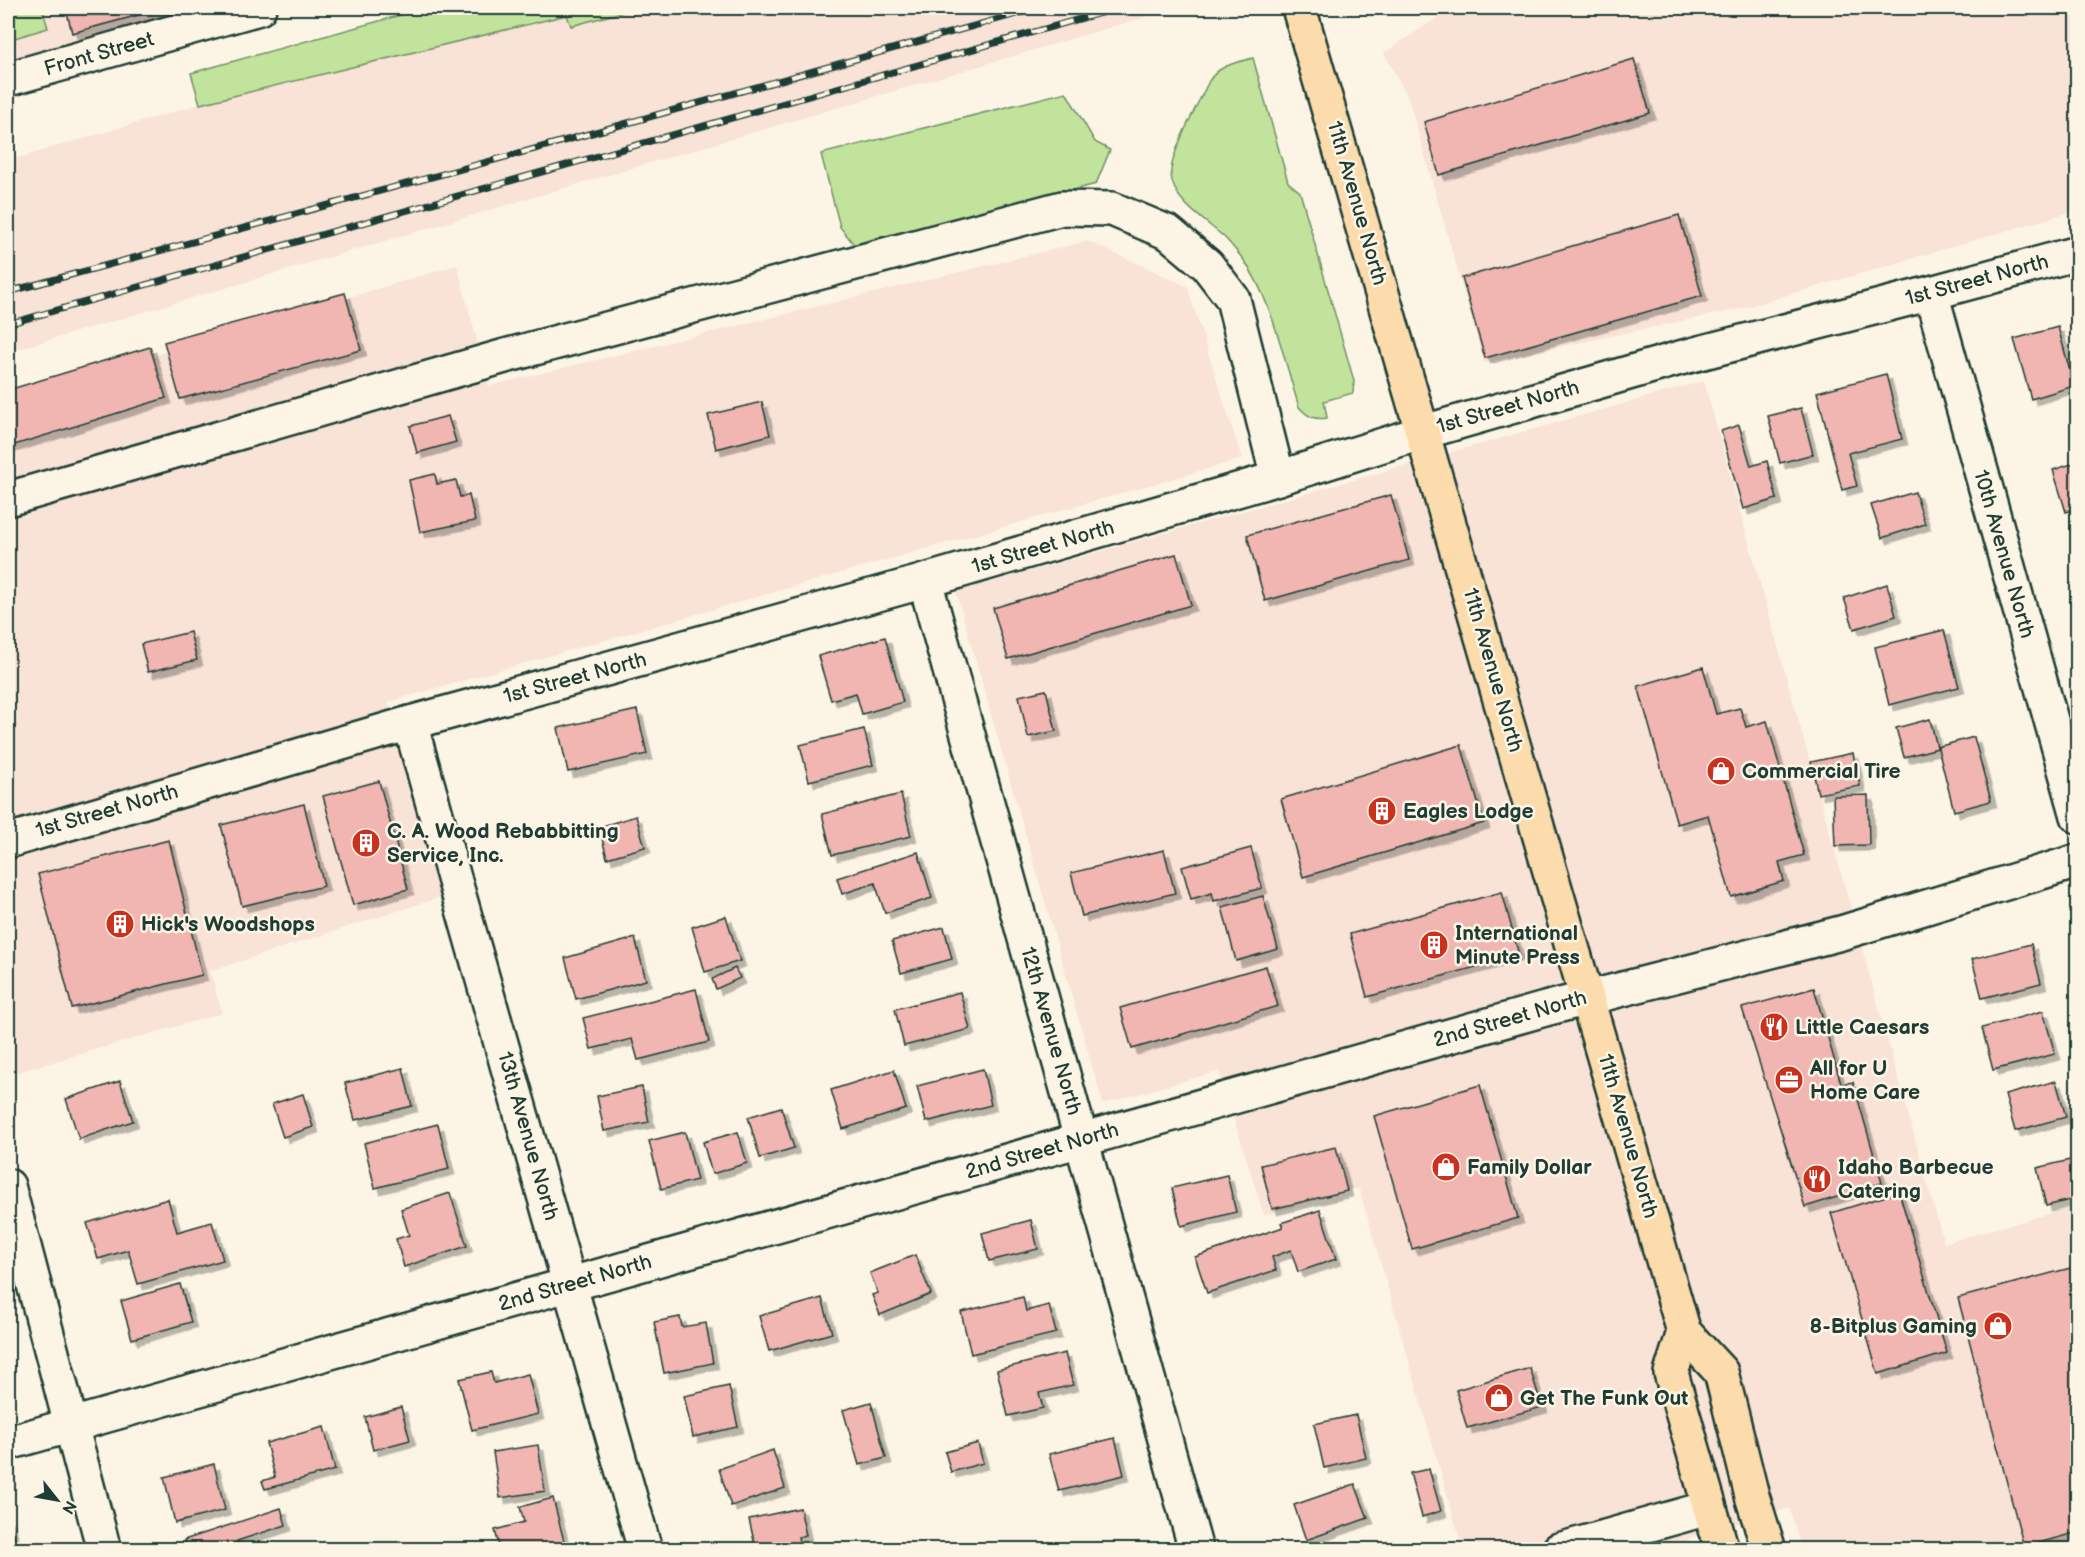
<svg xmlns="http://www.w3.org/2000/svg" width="2085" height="1557" viewBox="0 0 2085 1557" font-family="'Balsamiq Sans',sans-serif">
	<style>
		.built { fill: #f9e2d6 }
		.green { fill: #c1e39c; stroke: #709068; stroke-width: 1.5 }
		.building { fill: #f1b5b2; stroke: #1f3d34; stroke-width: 1.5; filter: url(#shadow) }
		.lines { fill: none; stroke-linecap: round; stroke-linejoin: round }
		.minor-casing { stroke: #1f3d34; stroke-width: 38 }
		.primary-casing { stroke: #1f3d34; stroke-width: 38 }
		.minor { stroke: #fcf5e5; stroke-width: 33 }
		.primary { stroke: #fcdcac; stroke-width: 33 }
		.rail-casing { stroke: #1f3d34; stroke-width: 7 }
		.rail { stroke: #fcf5e5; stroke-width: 4.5; stroke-dasharray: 14; stroke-linecap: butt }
		.labels { text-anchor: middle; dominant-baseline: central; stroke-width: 5; stroke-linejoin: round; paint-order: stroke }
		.street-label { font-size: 21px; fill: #1f3d34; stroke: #fcf5e5 }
		.poi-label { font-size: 21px; font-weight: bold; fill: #1f3d34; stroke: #fcf5e5; text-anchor: start }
	</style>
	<defs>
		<filter id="shadow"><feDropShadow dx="5.5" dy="5.5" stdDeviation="0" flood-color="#0004"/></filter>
	</defs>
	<rect width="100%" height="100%" fill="#fcf5e5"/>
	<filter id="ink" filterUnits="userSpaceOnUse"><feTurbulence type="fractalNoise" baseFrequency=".0167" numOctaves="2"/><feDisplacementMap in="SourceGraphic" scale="12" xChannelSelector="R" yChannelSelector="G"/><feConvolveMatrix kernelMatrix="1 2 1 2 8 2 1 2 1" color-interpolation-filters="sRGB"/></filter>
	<g filter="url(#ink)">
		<!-- built -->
		<g class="built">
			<path d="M8 8H209L8 66Z"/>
			<path d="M637 8H1176L8 352V161L200 104 568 15 571 26Z"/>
			<path d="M1452 8H2077V210L1744 308 1484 363 1408 97 1384 53Z"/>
			<path d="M1088 241 1187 286 1242 459 388 702 441 897 210 971 222 1013 8 1075V399L457 265 489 386Z"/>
			<path d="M1704 381 1944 1243 2077 1206V1549H1802L1789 1508 1688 1538 1691 1549H1463L1359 1188 1264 1215 1219 1071 1103 1104 956 592Z"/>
		</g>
		<!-- green -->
		<g class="green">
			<path d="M8 8H42L48 28 8 40Z"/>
			<path d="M426 8H637L571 26 567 15 200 104 191 73Z"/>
			<path d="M1253 58 1288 182 1300 192 1354 381 1353 393 1324 401 1327 418C1314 420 1308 417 1299 407 1284 360 1272 299 1243 259 1237 252 1231 244 1225 238 1207 221 1172 202 1171 174 1170 153 1199 102 1209 81 1219 65 1235 63 1253 58Z"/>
			<path d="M1066 92 1095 142 1110 150 1096 184 856 247 840 227 821 154Z"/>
		</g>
		<!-- building -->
		<g class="building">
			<path d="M66 8H160L161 9 72 33Z"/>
			<path d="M1634 59 1650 113 1439 175 1424 122Z"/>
			<path d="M1679 215 1702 296 1485 358 1462 278Z"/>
			<path d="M345 293 361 350 180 399 164 342Z"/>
			<path d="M2078 326V351L2074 327Z"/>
			<path d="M2058 327 2074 386 2031 399 2014 339Z"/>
			<path d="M150 347 166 398 8 447V390Z"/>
			<path d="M1886 374 1902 439 1848 453 1857 486 1842 490 1817 392Z"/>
			<path d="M762 402 770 435 716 449 708 415Z"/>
			<path d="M1801 408 1813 454 1780 463 1768 416Z"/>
			<path d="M448 416 456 442 417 453 410 426Z"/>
			<path d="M1739 425 1751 466 1767 461 1777 499 1743 509 1721 431Z"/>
			<path d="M2078 462V508L2066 512 2053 470Z"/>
			<path d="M435 474 437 484 456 480 460 497 469 495 475 521 420 532 409 480Z"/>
			<path d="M1915 492 1925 524 1882 538 1871 505Z"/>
			<path d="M1391 495 1409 560 1265 601 1247 535Z"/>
			<path d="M1176 554 1191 605 1008 659 993 608Z"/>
			<path d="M1887 584 1896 616 1854 629 1844 598Z"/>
			<path d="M1944 630 1959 687 1889 705 1875 647Z"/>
			<path d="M190 632 197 660 148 672 141 644Z"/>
			<path d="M885 637 903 702 862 714 856 693 831 700 818 656Z"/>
			<path d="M1703 667 1716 714 1740 708 1746 727 1767 721 1804 855 1779 862 1784 881 1731 897 1708 815 1677 824 1638 686Z"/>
			<path d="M1046 690 1056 731 1028 737 1019 696Z"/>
			<path d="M637 710 647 754 568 772 558 728Z"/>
			<path d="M1930 719 1937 747 1974 737 1991 801 1954 811 1938 748 1904 757 1896 728Z"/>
			<path d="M864 729 873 765 809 781 800 745Z"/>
			<path d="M1461 745 1484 823 1303 877 1281 799Z"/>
			<path d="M1853 753 1860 786 1818 794 1811 762Z"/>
			<path d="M379 781 408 889 353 905 323 796Z"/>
			<path d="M901 794 911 836 832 855 822 814Z"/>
			<path d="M1868 795 1869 845 1835 846 1833 796Z"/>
			<path d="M304 804 324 886 242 906 221 825Z"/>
			<path d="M636 816 645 847 607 858 599 827Z"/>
			<path d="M169 840 202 975 72 1008 38 874Z"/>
			<path d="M1251 848 1262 888 1214 901 1212 893 1191 899 1182 867Z"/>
			<path d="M1164 850 1175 893 1082 916 1071 873Z"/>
			<path d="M918 852 932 898 885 913 875 883 842 894 837 878Z"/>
			<path d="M1502 892 1519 955 1367 997 1350 934Z"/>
			<path d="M1263 896 1278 949 1236 961 1222 907Z"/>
			<path d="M726 916 740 961 705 972 692 927Z"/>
			<path d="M944 927 952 959 901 973 892 941Z"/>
			<path d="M635 938 646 980 576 999 565 958Z"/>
			<path d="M2031 944 2041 983 1982 998 1972 959Z"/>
			<path d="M1266 966 1278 1006 1132 1049 1120 1008Z"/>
			<path d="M735 968 740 978 716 989 712 979Z"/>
			<path d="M1814 988 1841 1084 1853 1082 1882 1183 1805 1207 1742 1008Z"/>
			<path d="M696 989 709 1042 638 1060 632 1039 591 1049 583 1018Z"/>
			<path d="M960 992 970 1029 904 1046 895 1009Z"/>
			<path d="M2043 1011 2055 1054 1993 1070 1982 1028Z"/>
			<path d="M403 1068 412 1106 355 1120 345 1083Z"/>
			<path d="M983 1069 991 1105 926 1122 917 1086Z"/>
			<path d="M894 1070 906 1109 843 1129 831 1090Z"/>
			<path d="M120 1081 133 1121 79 1139 66 1099Z"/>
			<path d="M2056 1081 2066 1117 2015 1131 2005 1095Z"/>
			<path d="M1480 1085 1518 1218 1412 1249 1374 1116Z"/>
			<path d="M642 1087 649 1122 604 1131 597 1096Z"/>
			<path d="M303 1094 313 1127 283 1137 272 1104Z"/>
			<path d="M781 1107 794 1148 760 1158 748 1117Z"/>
			<path d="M438 1124 449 1169 375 1188 364 1143Z"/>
			<path d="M685 1132 697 1180 661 1189 649 1141Z"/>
			<path d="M738 1132 747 1163 712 1174 703 1142Z"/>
			<path d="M1336 1147 1347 1191 1272 1209 1261 1165Z"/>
			<path d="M2078 1158V1198L2046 1206 2037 1168Z"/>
			<path d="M1227 1175 1236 1212 1181 1226 1172 1188Z"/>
			<path d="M1899 1192 1947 1353 1878 1374 1831 1213Z"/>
			<path d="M450 1193 467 1246 404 1267 396 1239 409 1235 401 1209Z"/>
			<path d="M168 1199 177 1232 212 1222 223 1260 138 1284 128 1250 98 1259 87 1223Z"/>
			<path d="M1320 1210 1336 1259 1298 1272 1291 1250 1272 1257 1276 1270 1207 1293 1195 1257 1283 1227 1281 1223Z"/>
			<path d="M1031 1220 1038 1249 989 1261 982 1233Z"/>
			<path d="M915 1255 931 1294 880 1315 872 1295 878 1293 870 1273Z"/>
			<path d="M2078 1266V1532L2024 1547 1958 1298Z"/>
			<path d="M180 1284 191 1322 132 1339 121 1301Z"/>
			<path d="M1023 1297 1026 1311 1049 1305 1056 1333 971 1354 961 1312Z"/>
			<path d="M822 1298 832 1333 769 1351 759 1316Z"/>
			<path d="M680 1317 682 1327 706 1323 713 1363 664 1373 654 1322Z"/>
			<path d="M1065 1353 1073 1385 1039 1393 1043 1408 1008 1416 997 1370Z"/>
			<path d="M1530 1368 1542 1407 1467 1428 1456 1390Z"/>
			<path d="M491 1372 494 1383 528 1374 538 1414 472 1430 459 1379Z"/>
			<path d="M729 1386 738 1427 693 1437 684 1396Z"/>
			<path d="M871 1402 886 1458 859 1465 843 1410Z"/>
			<path d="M401 1407 410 1440 373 1450 365 1417Z"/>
			<path d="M1356 1415 1366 1458 1324 1468 1314 1424Z"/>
			<path d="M324 1427 335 1470 265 1489 262 1481 275 1477 266 1443Z"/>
			<path d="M1115 1438 1124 1475 1059 1491 1049 1454Z"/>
			<path d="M978 1443 983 1463 951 1472 945 1452Z"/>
			<path d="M538 1445 545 1491 500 1498 493 1452Z"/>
			<path d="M773 1450 785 1488 731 1506 719 1469Z"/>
			<path d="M214 1464 225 1510 175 1523 164 1477Z"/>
			<path d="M1429 1469 1441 1511 1422 1517 1410 1473Z"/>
			<path d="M1355 1484 1368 1518 1306 1540 1294 1505Z"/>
			<path d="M553 1498 566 1549 500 1550 495 1530 524 1522 520 1507Z"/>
			<path d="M281 1508 286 1525 237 1541 240 1550H187L184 1540Z"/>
			<path d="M800 1508 806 1535 798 1537 801 1550H756L749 1519Z"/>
			<path d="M8 1518H9L16 1546 9 1550H8Z"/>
		</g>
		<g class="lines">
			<!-- minor casing -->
			<g class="minor-casing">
				<g id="minor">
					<path d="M8 79 259 8"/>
					<path d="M1931 293 2078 816"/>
					<path d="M8 499 505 356 1062 208 1112 209 1169 233 1207 265 1233 299 1278 478"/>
					<path d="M925 581 1196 1550"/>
					<path d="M410 723 645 1550"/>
					<path d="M8 841 410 723 925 581 1278 478 1424 432 1680 358 1931 293 2078 253"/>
					<path d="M8 1186 104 1550"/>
					<path d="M8 1443 1545 1009 1841 933 2078 861"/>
					<path d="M1559 1550 1708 1508"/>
				</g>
			</g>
			<!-- primary casing -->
			<g class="primary-casing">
				<g id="primary">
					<path d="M1299 8 1684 1332 1721 1372 1752 1496 1769 1550"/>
					<path d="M1684 1332 1671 1373 1722 1550"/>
				</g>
			</g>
			<!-- minor -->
			<use href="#minor" class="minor"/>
			<!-- primary -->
			<use href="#primary" class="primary"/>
			<!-- rail casing -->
			<g class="rail-casing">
				<g id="rail">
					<path d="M8 292 542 147 1038 8"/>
					<path d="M8 324 1118 8"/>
				</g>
			</g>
			<!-- rail -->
			<use href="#rail" class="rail"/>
		</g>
	</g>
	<!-- icons -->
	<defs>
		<g id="shop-disc" transform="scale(1.5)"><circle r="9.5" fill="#c8321e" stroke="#fcf5e5"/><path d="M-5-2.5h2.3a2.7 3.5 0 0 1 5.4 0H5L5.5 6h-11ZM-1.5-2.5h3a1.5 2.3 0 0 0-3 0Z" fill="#fff"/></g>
		<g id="building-disc" transform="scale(1.5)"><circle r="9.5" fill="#c8321e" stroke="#fcf5e5"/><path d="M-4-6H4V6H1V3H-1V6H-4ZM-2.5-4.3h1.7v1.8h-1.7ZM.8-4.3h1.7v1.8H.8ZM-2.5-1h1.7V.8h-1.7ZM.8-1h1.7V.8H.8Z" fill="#fff"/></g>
		<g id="restaurant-disc" transform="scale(1.5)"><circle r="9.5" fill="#c8321e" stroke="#fcf5e5"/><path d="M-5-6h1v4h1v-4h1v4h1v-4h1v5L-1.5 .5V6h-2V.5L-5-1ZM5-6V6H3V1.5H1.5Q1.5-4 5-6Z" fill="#fff"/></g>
		<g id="office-disc" transform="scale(1.5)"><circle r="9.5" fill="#c8321e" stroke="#fcf5e5"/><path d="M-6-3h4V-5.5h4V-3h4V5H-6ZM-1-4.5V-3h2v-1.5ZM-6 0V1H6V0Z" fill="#fff"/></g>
	</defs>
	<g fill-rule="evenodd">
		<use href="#shop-disc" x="1721" y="771"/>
		<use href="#building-disc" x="1382" y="811"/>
		<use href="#building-disc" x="366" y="843"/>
		<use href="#building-disc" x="120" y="924"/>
		<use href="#building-disc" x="1434" y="945"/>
		<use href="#restaurant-disc" x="1774" y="1027"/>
		<use href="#office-disc" x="1789" y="1080"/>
		<use href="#shop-disc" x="1446" y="1167"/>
		<use href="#restaurant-disc" x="1817" y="1179"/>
		<use href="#shop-disc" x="1998" y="1326"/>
		<use href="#shop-disc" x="1499" y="1398"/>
	</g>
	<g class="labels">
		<!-- street labels -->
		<g class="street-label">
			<text transform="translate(99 54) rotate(-16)">Front Street</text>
			<text transform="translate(1357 203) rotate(74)">11th Avenue North</text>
			<text transform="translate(1977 280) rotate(-15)">1st Street North</text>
			<text transform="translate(1508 407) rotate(-16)">1st Street North</text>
			<text transform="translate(1043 547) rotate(-16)">1st Street North</text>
			<text transform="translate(2004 554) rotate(74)">10th Avenue North</text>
			<text transform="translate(1493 670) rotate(74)">11th Avenue North</text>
			<text transform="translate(575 678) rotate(-15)">1st Street North</text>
			<text transform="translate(107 811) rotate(-16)">1st Street North</text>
			<text transform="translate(1510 1019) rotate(-16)">2nd Street North</text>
			<text transform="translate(1051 1031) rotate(74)">12th Avenue North</text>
			<text transform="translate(528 1136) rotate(74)">13th Avenue North</text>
			<text transform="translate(1628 1136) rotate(74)">11th Avenue North</text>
			<text transform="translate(1042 1151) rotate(-16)">2nd Street North</text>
			<text transform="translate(575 1283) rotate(-16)">2nd Street North</text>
		</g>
		<!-- poi labels -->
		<g class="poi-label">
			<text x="1742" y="771">Commercial Tire</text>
			<text x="1403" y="811">Eagles Lodge</text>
			<text x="387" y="831">C. A. Wood Rebabbitting<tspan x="387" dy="24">Service, Inc.</tspan></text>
			<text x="141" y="924">Hick's Woodshops</text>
			<text x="1455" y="933">International<tspan x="1455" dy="24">Minute Press</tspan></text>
			<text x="1795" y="1027">Little Caesars</text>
			<text x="1810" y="1068">All for U<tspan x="1810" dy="24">Home Care</tspan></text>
			<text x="1467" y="1167">Family Dollar</text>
			<text x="1838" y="1167">Idaho Barbecue<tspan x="1838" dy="24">Catering</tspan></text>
			<text x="1977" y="1326" text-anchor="end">8-Bitplus Gaming</text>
			<text x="1520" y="1398">Get The Funk Out</text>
		</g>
	</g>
	<!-- margin -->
	<rect width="2085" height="1557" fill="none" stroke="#fcf5e5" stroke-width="30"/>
	<rect x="15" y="15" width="2055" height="1527" fill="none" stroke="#1f3d34" stroke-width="2" filter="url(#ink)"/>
	<!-- north arrow -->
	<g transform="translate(57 1500) rotate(121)" stroke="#fcf5e5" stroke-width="4.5" paint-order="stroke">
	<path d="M0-4.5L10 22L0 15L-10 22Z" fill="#1f3d34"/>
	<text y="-9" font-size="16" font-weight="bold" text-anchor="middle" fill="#1f3d34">N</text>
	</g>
</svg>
